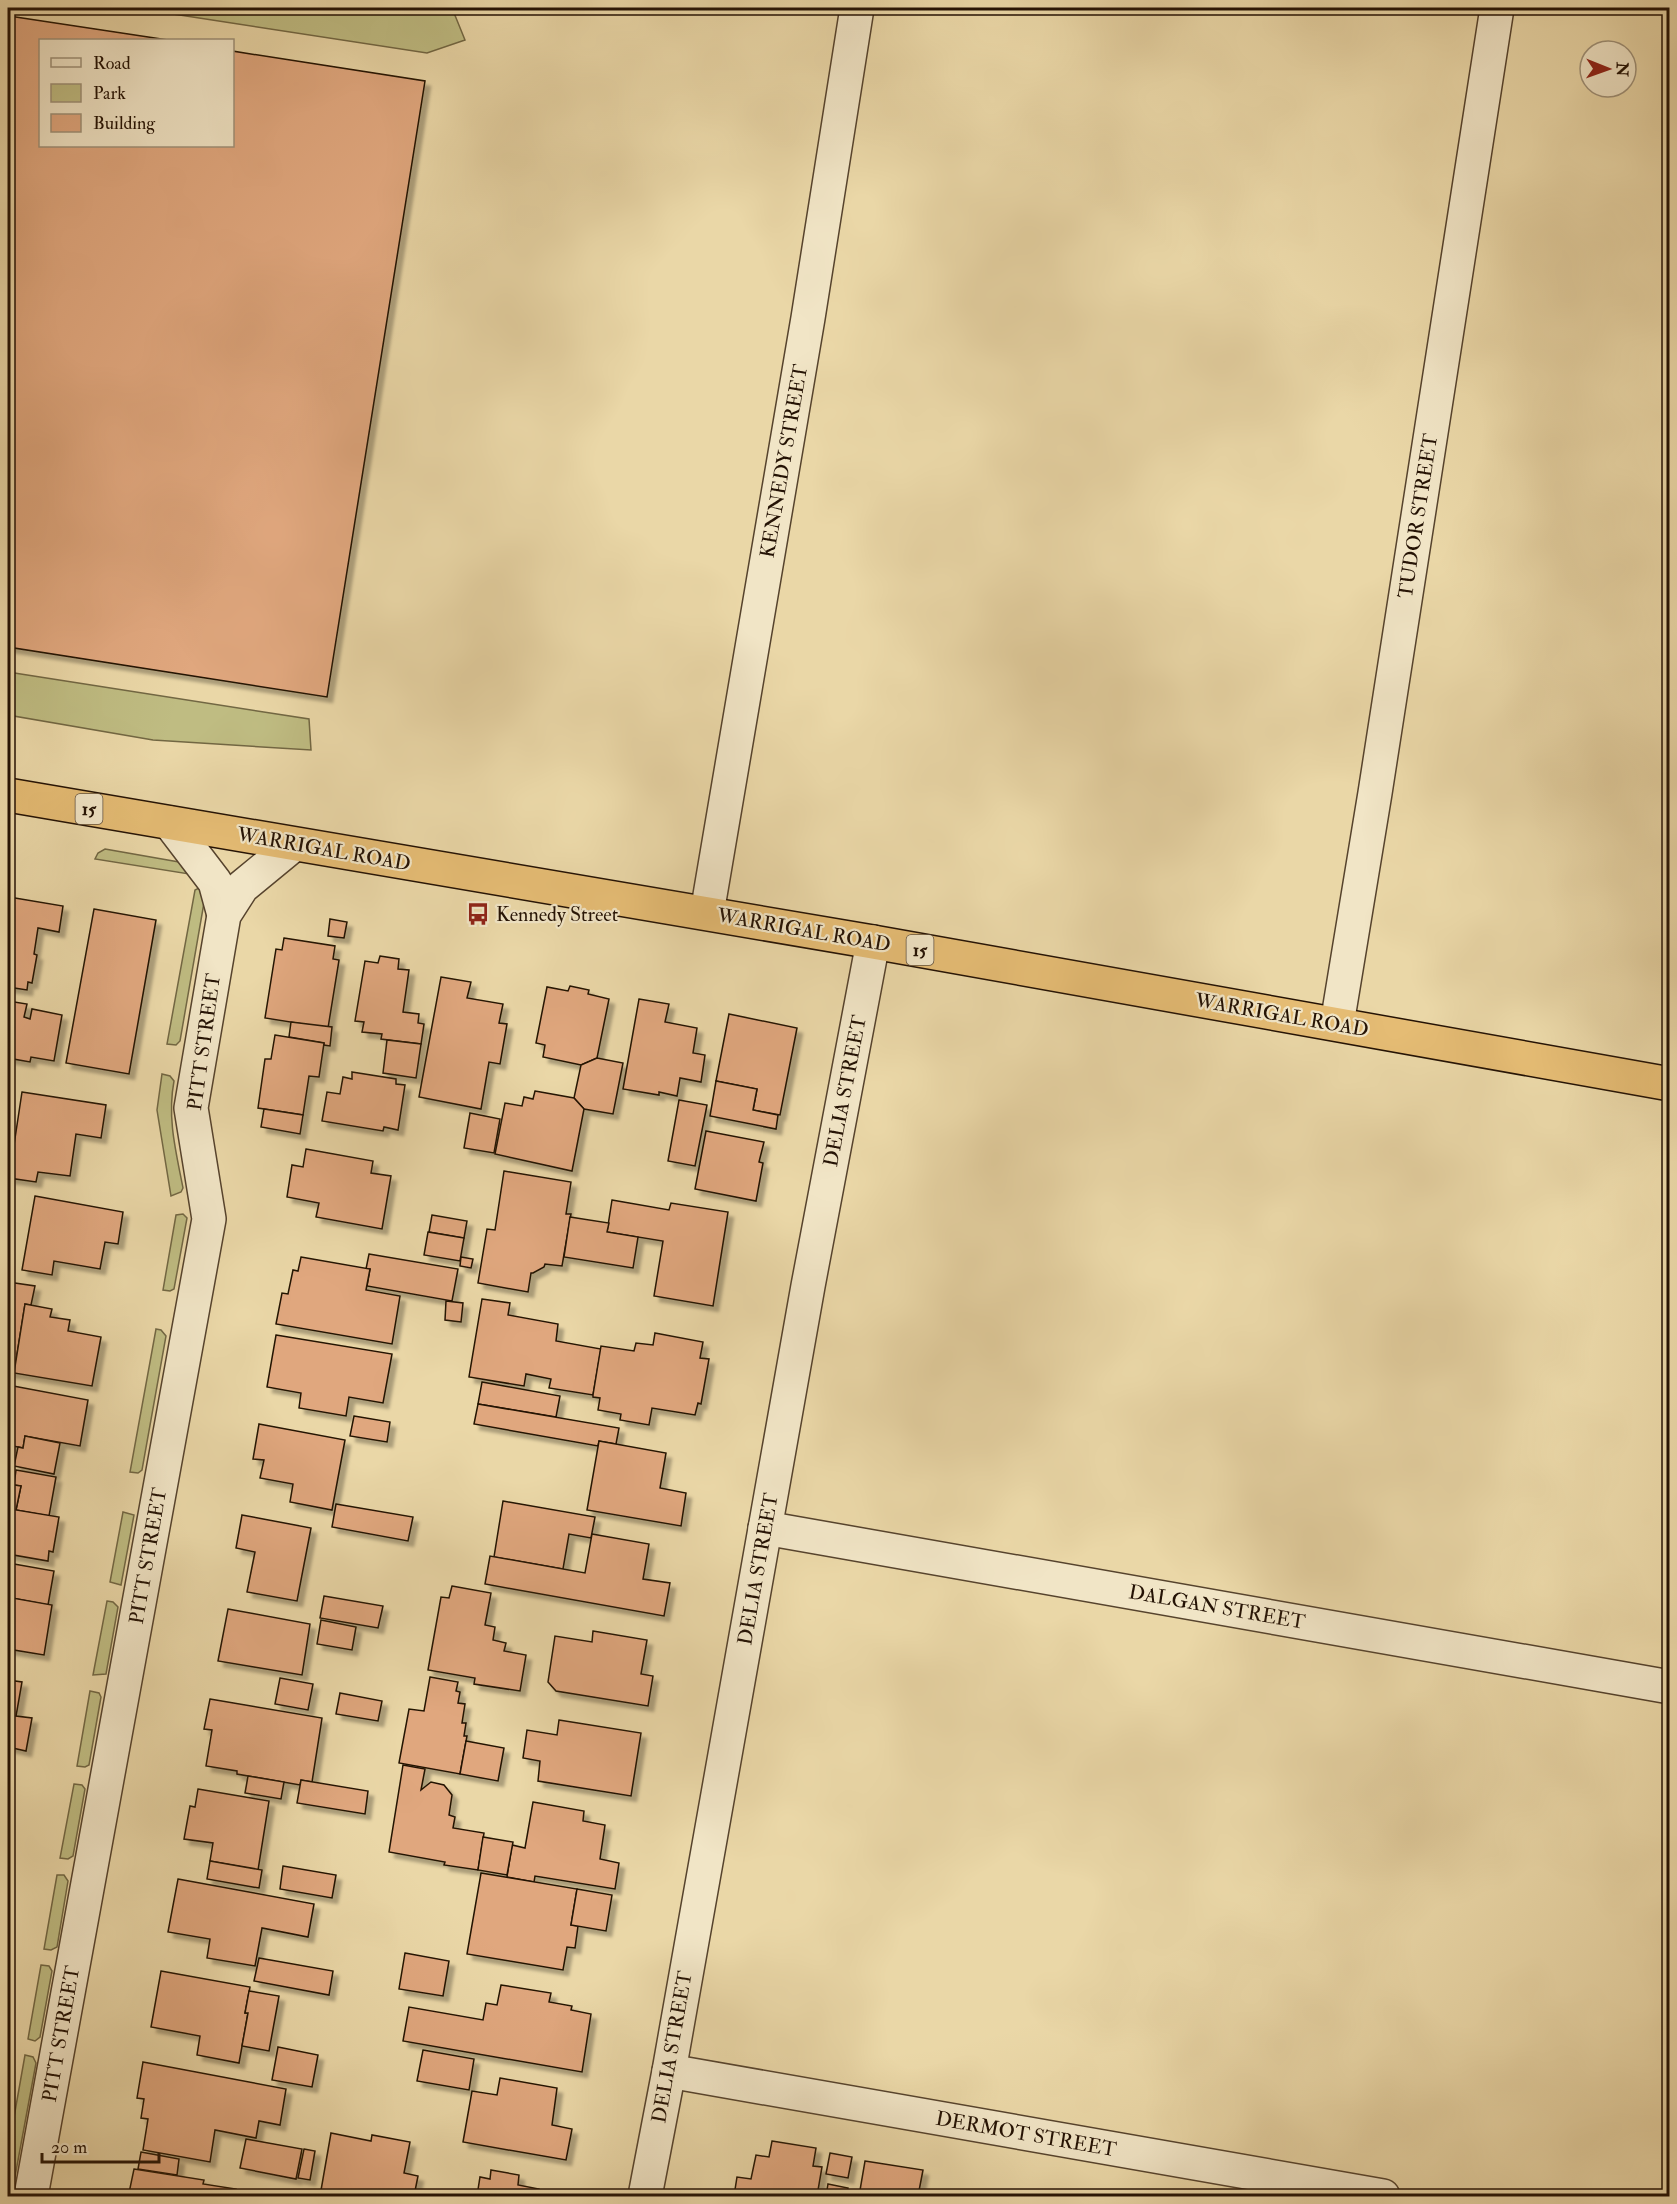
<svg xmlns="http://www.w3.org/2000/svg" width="1677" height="2204" viewBox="0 0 1677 2204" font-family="'IM FELL Double Pica',serif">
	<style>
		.green { fill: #bfbc82; stroke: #726743; stroke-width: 1.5 }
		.building { fill: #e0a77e; stroke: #241204; stroke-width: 1.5; filter: url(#shadow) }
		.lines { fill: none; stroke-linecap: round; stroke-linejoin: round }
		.minor-casing { stroke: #56432d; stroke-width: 36 }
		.highway-casing { stroke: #241204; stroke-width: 36 }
		.minor { stroke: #f1e5c6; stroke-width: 33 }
		.highway { stroke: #e5bc74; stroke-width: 33 }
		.labels { text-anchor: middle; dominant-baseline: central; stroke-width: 4.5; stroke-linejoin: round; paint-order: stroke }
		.shield { fill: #f1e5c6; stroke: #62513e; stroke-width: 1.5 }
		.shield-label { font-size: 18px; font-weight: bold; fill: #241204 }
		.street-label { font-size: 20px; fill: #241204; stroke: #f1e5c6 }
		.poi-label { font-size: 20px; fill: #241204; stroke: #f1e5c6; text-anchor: start }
	</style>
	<defs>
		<filter id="shadow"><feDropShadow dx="5.5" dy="5.5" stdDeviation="1.5" flood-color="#0004"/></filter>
	</defs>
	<rect width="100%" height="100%" fill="#ead7a7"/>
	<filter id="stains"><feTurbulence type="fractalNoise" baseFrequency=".00333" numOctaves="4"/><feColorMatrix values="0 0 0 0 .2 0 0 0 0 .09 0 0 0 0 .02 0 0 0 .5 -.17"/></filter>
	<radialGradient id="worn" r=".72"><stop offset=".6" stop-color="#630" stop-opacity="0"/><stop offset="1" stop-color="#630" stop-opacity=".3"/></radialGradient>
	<!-- green -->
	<g class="green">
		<path d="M134 8H452L465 40 427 53Z"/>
		<path d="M8 672 309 719 311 750 153 740 8 715Z"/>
		<path d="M105 849 179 862 190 869 189 874 95 859 98 853Z"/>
		<path d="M203 886 205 897 180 1041 176 1045 167 1044 195 890Z"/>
		<path d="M162 1074 170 1076 174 1081C167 1118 176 1152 183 1188L181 1192 171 1196 157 1110Z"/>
		<path d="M183 1214 187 1218 174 1289 170 1291 163 1290 176 1215Z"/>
		<path d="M156 1329 161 1330 166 1336 142 1470 138 1473 130 1472Z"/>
		<path d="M123 1512 134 1515 121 1585 110 1582Z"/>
		<path d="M107 1601 113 1602 118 1607 106 1674 93 1675Z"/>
		<path d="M90 1691 99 1693 101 1697 89 1765 85 1767 77 1766Z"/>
		<path d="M74 1784 82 1785 85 1789 73 1856 68 1859 60 1858Z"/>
		<path d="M57 1875H64L68 1881 57 1947 51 1950 44 1949Z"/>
		<path d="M41 1965 49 1966 52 1971 40 2037 35 2041 28 2039Z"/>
		<path d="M25 2055 33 2057 36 2063 14 2182 8 2184V2151Z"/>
	</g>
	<!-- building -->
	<g class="building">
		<path d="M9 16 168 40H40V146H232V51L425 81 327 697 8 647Z"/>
		<path d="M9 897 63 906 59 932 38 928 34 954 37 955 32 983 28 982 27 990 8 987Z"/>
		<path d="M94 909 156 920 129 1074 66 1063Z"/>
		<path d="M330 919 347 922 344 938 328 936Z"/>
		<path d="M284 938 335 946 333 959 339 960 328 1028 265 1018 276 949 282 950Z"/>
		<path d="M380 956 399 959 398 969 409 970 403 1012 419 1014 418 1023 424 1024 421 1044 381 1039 382 1034 362 1032 364 1022 355 1021 365 961 378 963Z"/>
		<path d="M441 977 471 982 467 998 503 1004 499 1023 507 1024 500 1064 489 1062 481 1109 419 1097Z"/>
		<path d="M570 986 589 990 588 994 609 999 597 1058 581 1065 543 1057 545 1045 536 1043 547 987 568 991Z"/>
		<path d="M639 999 669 1004 665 1022 697 1028 693 1053 705 1055 701 1082 680 1078 677 1096 659 1092V1095L623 1089Z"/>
		<path d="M8 1001 27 1004 24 1017 30 1019 32 1009 62 1015 54 1061 31 1057 30 1062 8 1058Z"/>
		<path d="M729 1014 797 1028 780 1115 753 1110 757 1089 716 1081Z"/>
		<path d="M291 1022 332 1027 330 1046 324 1045V1043L289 1037Z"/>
		<path d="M275 1035 324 1043 319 1077 309 1076 303 1115 258 1108 265 1059H271Z"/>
		<path d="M387 1040 421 1044 416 1078 383 1073Z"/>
		<path d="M597 1058 623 1063 613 1114 584 1109 574 1098 581 1065Z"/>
		<path d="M352 1072 396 1079V1084L405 1085 398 1130 384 1127 383 1131 322 1121 327 1092 340 1094 343 1077 352 1079Z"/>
		<path d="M716 1081 757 1089 753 1110 778 1115 776 1129 710 1116Z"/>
		<path d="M535 1091 574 1098 584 1109 572 1171 495 1154 505 1103 522 1106 524 1097 533 1099Z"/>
		<path d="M22 1092 106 1105 101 1138 76 1134 70 1176 38 1172 36 1182 9 1178Z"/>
		<path d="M679 1100 707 1105 695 1166 668 1161Z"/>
		<path d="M264 1109 303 1115 300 1134 261 1127Z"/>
		<path d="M470 1113 500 1119 494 1153 464 1148Z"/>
		<path d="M706 1131 764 1142 759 1162 763 1163 756 1201 695 1189Z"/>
		<path d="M306 1149 373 1161 371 1173 391 1176 382 1229 316 1217 319 1203 287 1197 292 1165 303 1167Z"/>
		<path d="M504 1171 571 1182 566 1214H571L562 1266 545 1264 544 1267 533 1273H531L528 1292 478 1283 487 1229 495 1230Z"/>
		<path d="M35 1196 123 1212 118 1244 105 1242 100 1269 54 1261 52 1275 22 1270Z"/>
		<path d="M612 1200 669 1210 671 1203 728 1212 713 1306 654 1296 663 1241 607 1232Z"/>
		<path d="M432 1215 467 1221 464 1238 429 1232Z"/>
		<path d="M570 1217 609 1223 607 1232 638 1237 633 1268 564 1257Z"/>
		<path d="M428 1232 464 1238 460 1261 424 1255Z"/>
		<path d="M369 1254 458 1269 452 1301 367 1286 370 1269H366Z"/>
		<path d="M301 1257 370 1269 366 1290 400 1296 392 1344 276 1324 282 1293 288 1294 293 1270 298 1271Z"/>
		<path d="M461 1257 473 1259 471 1268 460 1266Z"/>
		<path d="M8 1282 35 1286 31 1305 25 1304 14 1373 8 1372Z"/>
		<path d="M482 1299 510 1303 508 1315 558 1324 556 1341 601 1349 593 1395 549 1388 551 1379 526 1374 524 1386 469 1377Z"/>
		<path d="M446 1301 463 1303 461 1322 445 1320Z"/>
		<path d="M25 1304 52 1309 50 1317 70 1320 68 1331 101 1337 92 1386 14 1373Z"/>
		<path d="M655 1333 703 1342 700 1358 709 1359 701 1404 698 1403 695 1415 652 1408 649 1425 620 1420 621 1414 598 1410 600 1398 593 1397V1395L601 1346 634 1351 636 1343 653 1345Z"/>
		<path d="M276 1335 392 1354 383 1403 349 1397 346 1416 299 1408 301 1393 267 1387Z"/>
		<path d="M482 1382 560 1396 556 1417 478 1404Z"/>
		<path d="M8 1385 88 1400 80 1446 25 1436 23 1448 8 1445Z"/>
		<path d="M478 1404 619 1428 616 1444 599 1441 598 1446 474 1424Z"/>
		<path d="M354 1416 390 1422 387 1442 350 1436Z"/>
		<path d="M259 1424 345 1440 332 1510 290 1502 293 1484 260 1478 264 1460 253 1459Z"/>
		<path d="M25 1436 60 1443 54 1474 14 1466 18 1447 23 1448Z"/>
		<path d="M599 1441 666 1453 660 1488 686 1493 681 1526 587 1510Z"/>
		<path d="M16 1470 56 1477 49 1516 16 1510 21 1486 14 1485Z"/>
		<path d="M8 1484 21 1486 16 1510 59 1517 53 1552 49 1551 48 1561 8 1554Z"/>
		<path d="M503 1501 595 1517 591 1538 569 1534 563 1569 494 1557Z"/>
		<path d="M336 1504 413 1517 408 1541 332 1527Z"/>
		<path d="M242 1515 311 1528 297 1601 247 1592 255 1552 236 1548Z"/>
		<path d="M592 1534 649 1544 643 1579 670 1583 664 1616 485 1584 490 1556 585 1573Z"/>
		<path d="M14 1564 54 1571 48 1605 12 1598 14 1589 10 1588Z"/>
		<path d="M452 1586 491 1593 485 1625 495 1627 493 1640 506 1643 504 1651 526 1655 520 1691 474 1684 475 1678 428 1670 441 1597 449 1598Z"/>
		<path d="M8 1588 14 1589 12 1598 52 1605 44 1655 8 1649Z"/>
		<path d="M324 1596 383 1606 378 1628 320 1618Z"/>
		<path d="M228 1609 310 1624 302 1675 218 1661Z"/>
		<path d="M321 1620 356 1627 352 1650 317 1644Z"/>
		<path d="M593 1631 647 1640 641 1674 653 1676 648 1706 556 1691 548 1682 555 1636 592 1642Z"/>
		<path d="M430 1677 458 1682 456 1691 460 1692 458 1703 465 1704 462 1723H466L464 1736H467L460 1774 399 1763 409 1709 424 1711Z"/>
		<path d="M280 1678 313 1684 308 1710 275 1704Z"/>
		<path d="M8 1680 22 1682 16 1716 32 1718 26 1751 8 1747Z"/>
		<path d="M340 1693 382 1701 378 1721 336 1714Z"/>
		<path d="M210 1699 322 1718 312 1782 301 1780 300 1785 237 1774V1771L206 1766 212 1730 204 1729Z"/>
		<path d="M559 1720 641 1733 631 1796 538 1781 540 1761 523 1758 527 1730 557 1735Z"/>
		<path d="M466 1741 504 1748 498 1781 460 1774Z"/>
		<path d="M403 1765 425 1769 421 1790 431 1782 444 1785 452 1795 449 1815 455 1817 453 1828 484 1833 478 1870 444 1865 445 1862 389 1852Z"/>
		<path d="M248 1776 284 1782 281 1799 245 1793Z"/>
		<path d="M301 1780 368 1791 365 1814 297 1803Z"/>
		<path d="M198 1789 269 1801 258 1870 210 1861 213 1843 184 1839 190 1806 195 1807Z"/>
		<path d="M533 1802 584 1811 583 1821 605 1825 600 1859 619 1863 615 1889 535 1876 534 1882 507 1877 512 1845 525 1848Z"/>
		<path d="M483 1837 513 1842 507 1875 478 1870Z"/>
		<path d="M210 1861 262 1870 259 1888 207 1879Z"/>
		<path d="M283 1866 336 1875 332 1898 280 1889Z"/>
		<path d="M481 1873 577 1889 571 1925 578 1926 575 1948 567 1947 563 1970 467 1954Z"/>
		<path d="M178 1879 314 1904 308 1937 262 1928 255 1966 207 1958 210 1939 168 1932Z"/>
		<path d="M577 1889 612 1895 606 1931 571 1925Z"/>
		<path d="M405 1953 449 1961 443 1996 399 1989Z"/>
		<path d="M259 1958 333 1971 329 1995 254 1981Z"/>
		<path d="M161 1971 250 1987 245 2013H248L239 2063 197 2055 200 2036 151 2027Z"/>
		<path d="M501 1985 551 1993 549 2002 572 2006 571 2010 591 2014 582 2072 403 2041 409 2007 483 2020 486 2003 497 2005Z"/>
		<path d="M249 1991 279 1996 269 2051 242 2046 248 2013H245Z"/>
		<path d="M278 2047 318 2055 312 2087 272 2080Z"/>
		<path d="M423 2050 474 2059 469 2090 417 2081Z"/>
		<path d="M143 2062 286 2089 280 2125 259 2121 256 2138 215 2130 210 2162 143 2150 148 2119 141 2118 144 2099 137 2098Z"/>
		<path d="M500 2078 557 2088 552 2125 572 2129 566 2160 463 2142 472 2091 497 2095Z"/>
		<path d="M331 2133 371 2141 372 2135 410 2142 404 2173 418 2176 414 2196H320Z"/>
		<path d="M246 2139 302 2149 296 2179 240 2168Z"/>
		<path d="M772 2141 816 2148 813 2166 822 2167 817 2196H734L737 2177 751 2179 756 2155 769 2157Z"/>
		<path d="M304 2149 315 2151 310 2180 298 2178Z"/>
		<path d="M141 2152 179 2159 177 2175 138 2169Z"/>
		<path d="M830 2153 852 2157 848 2178 826 2174Z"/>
		<path d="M865 2161 923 2170 918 2196H859Z"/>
		<path d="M134 2169 204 2180 203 2184 236 2189 234 2196H123L124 2191 129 2193Z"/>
		<path d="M491 2170 519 2175 518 2185 539 2189 538 2196H477L480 2177 490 2179Z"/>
		<path d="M828 2184 848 2188 846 2196H826Z"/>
	</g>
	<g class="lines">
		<!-- minor casing -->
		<g class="minor-casing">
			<g id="minor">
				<path d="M170 823 215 882 224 915"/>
				<path d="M707 913 808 318 857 8"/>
				<path d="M1337 1024 1375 793 1497 8"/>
				<path d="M765 1528 1670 1687"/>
				<path d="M669 2071 1383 2196"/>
				<path d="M31 2196 209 1219 191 1108 224 915 242 887 293 845"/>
				<path d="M645 2196 669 2071 808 1286 873 942"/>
			</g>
		</g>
		<!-- highway casing -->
		<g class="highway-casing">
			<path id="highway" d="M8 795 873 942 1670 1084"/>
		</g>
		<!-- minor -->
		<use href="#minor" class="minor"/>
		<!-- highway -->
		<use href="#highway" class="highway"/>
	</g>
	<!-- icons -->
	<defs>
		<g id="bus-bare" transform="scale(1.8)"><path d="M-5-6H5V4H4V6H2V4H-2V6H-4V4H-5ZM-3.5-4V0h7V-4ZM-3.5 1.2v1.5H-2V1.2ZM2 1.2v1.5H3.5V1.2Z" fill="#8f2418" stroke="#f1e5c6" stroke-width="2.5" paint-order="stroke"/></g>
	</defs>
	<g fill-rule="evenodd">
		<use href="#bus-bare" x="478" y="914"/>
	</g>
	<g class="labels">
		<!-- shield labels -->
		<g class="shield">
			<rect x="75.5" y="794" width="27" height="30" rx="4.5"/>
			<rect x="906.5" y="935" width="27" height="30" rx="4.5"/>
		</g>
		<g class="shield-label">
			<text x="89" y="809">15</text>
			<text x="920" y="950">15</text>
		</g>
		<!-- street labels -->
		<g class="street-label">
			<text transform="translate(784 461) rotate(-80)">KENNEDY STREET</text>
			<text transform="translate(1418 516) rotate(-81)">TUDOR STREET</text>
			<text transform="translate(324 849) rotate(10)">WARRIGAL ROAD</text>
			<text transform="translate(804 930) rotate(10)">WARRIGAL ROAD</text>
			<text transform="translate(1282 1015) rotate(10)">WARRIGAL ROAD</text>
			<text transform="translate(204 1042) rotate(-82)">PITT STREET</text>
			<text transform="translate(845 1091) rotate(-79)">DELIA STREET</text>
			<text transform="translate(148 1556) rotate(-80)">PITT STREET</text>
			<text transform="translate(758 1569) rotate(-80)">DELIA STREET</text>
			<text transform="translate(1217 1607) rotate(10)">DALGAN STREET</text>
			<text transform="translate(61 2034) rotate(-80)">PITT STREET</text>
			<text transform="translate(672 2047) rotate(-80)">DELIA STREET</text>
			<text transform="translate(1026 2134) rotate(10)">DERMOT STREET</text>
		</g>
		<!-- poi labels -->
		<g class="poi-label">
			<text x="496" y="914">Kennedy Street</text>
		</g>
	</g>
	<!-- margin -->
	<rect width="1677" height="2204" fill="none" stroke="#ead7a7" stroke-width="30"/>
	<rect x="9" y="9" width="1659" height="2186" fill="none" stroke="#241204" stroke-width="3"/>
	<rect x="15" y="15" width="1647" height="2174" fill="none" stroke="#241204" stroke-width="1.5"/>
	<!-- legend -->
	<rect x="39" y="39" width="195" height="108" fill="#f1e5c6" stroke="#9f9178" stroke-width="1.5"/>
	<rect x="51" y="58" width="30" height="9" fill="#f1e5c6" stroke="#9f9178" stroke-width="1.5"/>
	<text x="93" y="69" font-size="18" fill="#241204">Road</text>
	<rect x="51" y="84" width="30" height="18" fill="#bfbc82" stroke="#9f9178" stroke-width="1.5"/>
	<text x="93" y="99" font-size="18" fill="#241204">Park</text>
	<rect x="51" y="114" width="30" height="18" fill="#e0a77e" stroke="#9f9178" stroke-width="1.5"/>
	<text x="93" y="129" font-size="18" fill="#241204">Building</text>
	<!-- north arrow -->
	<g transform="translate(1608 69) rotate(91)"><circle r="28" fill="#f1e5c6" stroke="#9f9178" stroke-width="1.5"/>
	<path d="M0-4.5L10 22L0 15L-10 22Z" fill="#8f2418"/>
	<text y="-9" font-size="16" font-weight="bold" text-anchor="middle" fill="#241204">N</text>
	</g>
	<!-- scale -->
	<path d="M42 2153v9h117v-9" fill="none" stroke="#241204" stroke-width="3"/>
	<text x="51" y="2153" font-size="18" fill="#241204" stroke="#f1e5c6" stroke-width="4.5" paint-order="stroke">20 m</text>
	<rect width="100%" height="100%" filter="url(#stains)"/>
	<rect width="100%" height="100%" fill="url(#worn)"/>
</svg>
